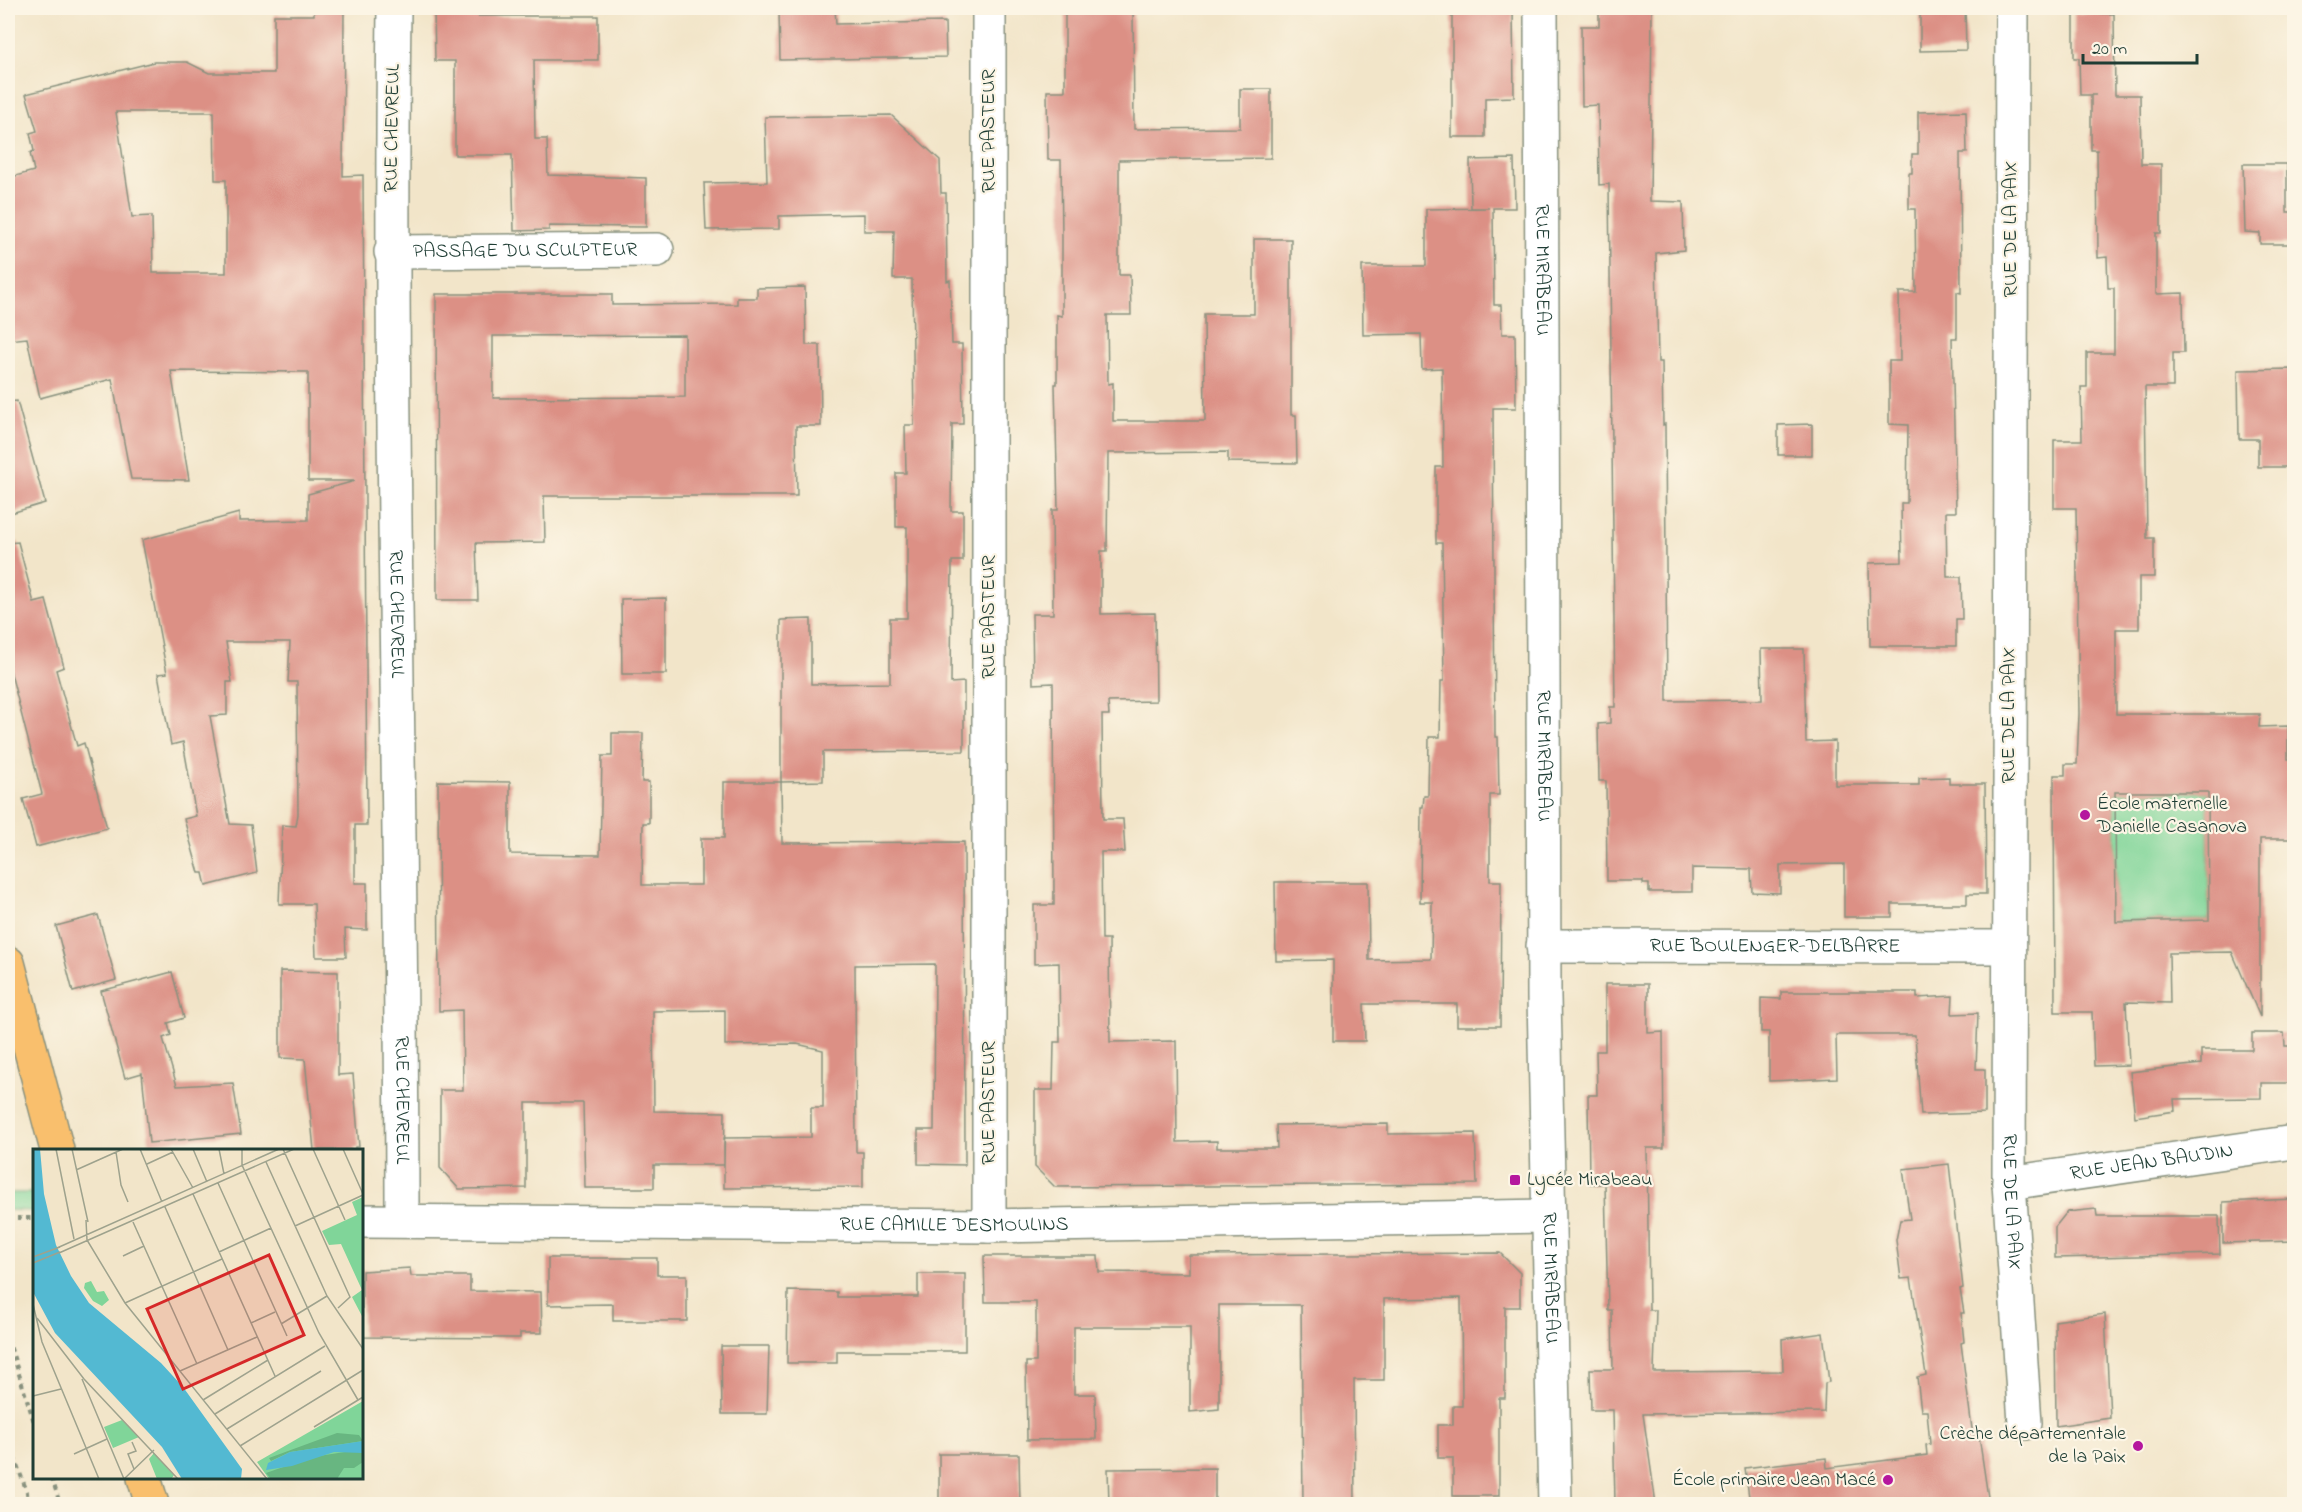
<svg xmlns="http://www.w3.org/2000/svg" width="2302" height="1512" viewBox="0 0 2302 1512" font-family="'Indie Flower',sans-serif">
	<style>
		.green { fill: #80d599; stroke: #508966; stroke-width: 1.5 }
		.building { fill: #dc9085; fill-rule: evenodd }
		.lines { fill: none; stroke-linecap: round; stroke-linejoin: round }
		.minor-casing { stroke: #88917e; stroke-width: 36 }
		.major-casing { stroke: #88917e; stroke-width: 36 }
		.path { stroke: #88917e; stroke-width: 4; stroke-dasharray: 4.5 4.5; stroke-linecap: butt }
		.minor { stroke: #fff; stroke-width: 33 }
		.major { stroke: #f9bf6d; stroke-width: 33 }
		.poi-dot { fill: #b5179e; stroke: #fcf5e5; stroke-width: 2 }
		.labels { text-anchor: middle; dominant-baseline: central; stroke-width: 4.5; stroke-linejoin: round; paint-order: stroke }
		.street-label { font-size: 20px; fill: #1f3d34; stroke: #fcf5e5 }
		.poi-label { font-size: 20px; fill: #1f3d34; stroke: #fcf5e5; text-anchor: start }
		.inset-road { fill: none; stroke: #9ea28d; stroke-width: 1.5 }
		.view { fill: #d62828; fill-opacity: 0.15; stroke: #d62828; stroke-width: 3 }
		.inset-edge { fill: none; stroke: #1f3d34; stroke-width: 3 }
	</style>
	<rect width="100%" height="100%" fill="#fcf5e5"/>
	<filter id="ink" filterUnits="userSpaceOnUse"><feTurbulence type="fractalNoise" baseFrequency=".0167" numOctaves="2"/><feDisplacementMap in="SourceGraphic" scale="12" xChannelSelector="R" yChannelSelector="G"/><feConvolveMatrix kernelMatrix="1 2 1 2 8 2 1 2 1" color-interpolation-filters="sRGB"/></filter>
	<filter id="wash" filterUnits="userSpaceOnUse"><feTurbulence type="fractalNoise" baseFrequency=".008" numOctaves="4" result="noise"/><feDisplacementMap in="SourceGraphic" scale="24" xChannelSelector="R" yChannelSelector="G"/><feGaussianBlur stdDeviation="1.35" result="paint"/><feColorMatrix in="noise" values="0 0 0 0 0 0 0 0 0 0 0 0 0 0 0 0 0 1.4 0 .05"/><feComposite in="paint" operator="in"/></filter>
	<g filter="url(#wash)">
		<rect width="100%" height="100%" fill="#f2e5c9"/>
		<!-- green -->
		<g class="green">
			<path d="M2115 792H2208L2209 920 2116 921Z"/>
			<path d="M8 1193H34V1211L8 1210Z"/>
		</g>
		<g id="blocks">
			<!-- building -->
			<g class="building">
				<path d="M314 8H344L343 176 363 175 367 825H355V883H367V930L345 929 346 957H316L314 904H279L282 825 296 826 298 814 297 682H288L290 642H226L232 682H227V715L210 716 230 824 251 825 257 873 206 886 203 873H199L184 819 196 816 183 742 171 745 158 674 167 673 142 540 239 513V521L308 520V494L355 481H308V372L171 371 189 480 131 479 112 379 40 398 27 338 8 340V178L34 171 30 153 34 151 30 133 37 131 26 94 154 62H187L209 73H274V15H314ZM116 112H214L215 180H226V273H153L152 216 132 217Z"/>
				<path d="M434 8H478V16H598V60H534L535 139H547L548 175 646 178V227L549 226V230L514 231 512 155H455V61H435Z"/>
				<path d="M835 8 836 24 945 22 946 57 780 60 779 9Z"/>
				<path d="M1065 8H1133L1134 129 1240 128V89H1271V158L1119 160V275H1130L1131 315H1107L1108 384 1113 383V421H1205L1204 314H1254V239H1291V415H1296L1297 463 1228 462V452L1108 453 1107 551H1101V614L1155 613 1156 701 1108 702 1109 715H1102L1103 819H1123L1125 852H1101L1102 939H1109L1110 1042 1176 1041 1177 1142 1217 1141V1148H1277L1276 1125 1388 1124V1134L1475 1133 1477 1184 1055 1187 1035 1167V1090H1053L1054 1042H1060L1059 963 1034 964V905H1054L1053 683 1033 684 1032 614H1053L1052 510H1058L1055 384H1057V315L1062 316V238L1061 160H1048L1047 91H1065Z"/>
				<path d="M1452 8H1513L1514 97 1485 98V137H1452Z"/>
				<path d="M1599 8H1652L1650 201 1683 202 1684 250 1656 253 1658 362H1662L1663 425 1665 424 1667 701 1762 700 1761 649H1804L1806 742 1835 741V785H1919V778L1949 777V784H1985L1986 894H1967V904H1892V917H1844V864L1780 865V893L1752 892 1751 869 1692 868V892H1649V884H1643V881H1607L1606 781H1599L1598 724 1610 723V707H1615L1609 184 1599 185 1598 105 1582 106 1581 26H1599Z"/>
				<path d="M1920 8H1965L1966 50 1920 51Z"/>
				<path d="M2074 13 2114 14 2115 95H2140L2141 164H2161V233H2156V294L2183 293 2184 353H2173V387H2145L2147 538H2154V577H2139V629H2116V714H2260L2259 727 2288 726V759H2295L2293 839H2260V1017L2232 952 2169 953 2170 1003 2126 1002 2129 1065 2094 1066 2092 1012H2055L2054 775H2065V764H2077L2079 714 2076 508H2054V440H2082L2081 387H2087V353H2114V288H2108L2107 257 2098 258 2097 150H2091V95H2096H2080L2079 58H2074ZM2115 792H2208L2209 920 2116 922Z"/>
				<path d="M1966 111 1967 153H1960L1961 293 1957 292V338H1952L1956 512H1946L1947 577H1961L1962 619H1956V646H1870L1869 563 1902 562 1901 503H1907L1908 425 1889 424V361H1900L1899 292H1916L1915 209H1909V173H1912V154H1918V112Z"/>
				<path d="M891 115 940 160 941 193H946L947 281 950 280 952 344H962L963 424H952L951 511H963V561H952L951 683 964 682V751L823 752V781L781 782V620L811 619V684L890 683V618H907V527H896V473H906L905 425H914L912 279H893L894 231H864V214L779 216V229L706 230 704 183 767 182 765 117Z"/>
				<path d="M1514 159 1515 208H1493L1494 305H1501L1502 334H1515L1516 408H1493L1495 737H1498L1499 795H1490V881H1501L1500 1026H1457V1004H1364L1365 1041H1333V960L1276 961 1275 882H1368L1369 960 1431 959 1432 902H1420L1421 807H1423L1424 796H1428L1429 737H1440L1441 681H1444L1442 543H1436V467H1443L1442 368 1422 369 1421 334 1363 335 1362 266H1426V209L1489 208H1471L1470 160Z"/>
				<path d="M2243 164H2287V212H2295V244H2260V233L2245 232Z"/>
				<path d="M805 287 806 345H820L821 426H796L797 496H544L545 542 476 543 478 600H437L436 294H612V305L737 304V298H757V288ZM685 335V397L493 398V336Z"/>
				<path d="M2295 369V467H2258V439H2239L2238 370Z"/>
				<path d="M17 401 45 503 8 514V402Z"/>
				<path d="M1812 424V455H1778V425Z"/>
				<path d="M18 542 34 603 46 600 64 667 56 670 77 746 84 743 107 828 36 847 23 799 42 794 8 662V543Z"/>
				<path d="M666 598V674H622L621 599Z"/>
				<path d="M612 733H643L642 782H649V823H643L642 885H701V838H724V782H781L782 843 964 842 965 1165 918 1164V1130H934L935 964 855 965 856 1152H863V1187L724 1188V1138L811 1137V1108H823V1050L797 1044 725 1045V1010L653 1011 654 1111 725 1112 724 1165H654V1188H585L583 1103H526V1188L459 1189 440 1168V1090H463L462 1010 439 1011 438 781 510 782V854L600 855 602 756H612Z"/>
				<path d="M98 915 116 980 73 992 56 926Z"/>
				<path d="M280 971 338 972V1075L353 1074 359 1147H355V1150H314L305 1059 280 1058Z"/>
				<path d="M172 972 184 1018 168 1023 171 1035 163 1038 177 1086 233 1083 241 1134 149 1143 142 1073 125 1078 101 991Z"/>
				<path d="M1605 984H1648V1033L1663 1032 1664 1148H1647L1649 1310H1656L1654 1372 1783 1371 1782 1339 1823 1333 1829 1382 1825 1383 1824 1412 1643 1414 1656 1504H1615L1613 1410H1591L1590 1369H1613L1612 1310H1608L1605 1184H1589L1588 1095H1597L1596 1051H1605Z"/>
				<path d="M1781 992H1917V998L1953 996 1952 1014 1978 1013 1976 1069H1985V1113L1921 1115 1915 1035H1836L1837 1078 1769 1081V1032H1761V998L1781 999Z"/>
				<path d="M2252 1033H2284L2285 1046H2295V1083H2261V1098L2174 1099 2175 1111 2135 1117 2130 1072 2201 1064V1050H2252Z"/>
				<path d="M1949 1164 1963 1288 1960 1289 1964 1313H1961L1964 1342 1961 1343 1973 1437 1979 1436 1989 1504H1750L1745 1468 1826 1458 1827 1468 1927 1455 1926 1445 1930 1444 1927 1411H1921L1917 1377 1926 1375 1911 1278 1901 1279 1896 1240 1900 1220 1910 1219 1903 1169Z"/>
				<path d="M2295 1199V1241L2223 1243V1202Z"/>
				<path d="M2096 1209 2097 1216H2219L2220 1254 2055 1258V1227L2067 1212Z"/>
				<path d="M1500 1253 1520 1273V1307H1505V1398H1499V1496H1453V1458H1438V1425H1453V1406H1462L1461 1298 1384 1299V1380H1354L1355 1504H1303L1301 1305H1219V1409L1190 1412V1327H1074V1394H1095L1096 1439 1027 1440 1026 1362H1036V1302H985L984 1256H1098L1099 1272 1189 1273V1255Z"/>
				<path d="M548 1258H657V1275H687V1321H613V1304L548 1305Z"/>
				<path d="M410 1268 411 1276H470V1291L541 1292 542 1333H520V1338L362 1337V1271Z"/>
				<path d="M918 1274H965V1351H837V1363H787L788 1291 837 1292V1297H918Z"/>
				<path d="M2105 1314 2110 1418 2056 1426 2055 1321Z"/>
				<path d="M721 1346H769L767 1414H722Z"/>
				<path d="M939 1454H1019L1020 1504H939Z"/>
				<path d="M1215 1468V1504H1109L1108 1469Z"/>
			</g>
		</g>
	</g>
	<g filter="url(#ink)">
		<use href="#blocks" fill-opacity="0" stroke="#88917e" stroke-width="1.5"/>
		<g class="lines">
			<!-- minor casing -->
			<g class="minor-casing">
				<g id="minor">
					<path id="s1" d="M394 8C389 412 402 816 402 1220"/>
					<path d="M989 8V1226"/>
					<path id="s2" d="M1541 8 1544 997 1555 1504"/>
					<path id="s3" d="M2012 8 2009 1183 2025 1423"/>
					<path id="s4" d="M391 252 657 250"/>
					<path id="s5" d="M1543 946 2009 947"/>
					<path id="s6" d="M2009 1183 2294 1142"/>
					<path id="s7" d="M362 1221 989 1226 1548 1216"/>
				</g>
			</g>
			<!-- major casing -->
			<g class="major-casing">
				<g id="major">
					<path d="M8 963 57 1150"/>
					<path d="M144 1478 152 1504"/>
				</g>
			</g>
			<!-- path -->
			<g class="path">
				<path d="M8 1218H34"/>
				<path d="M8 1339 34 1422"/>
				<path d="M8 1440 27 1492 28 1504"/>
				<path d="M52 1478 60 1504"/>
			</g>
			<!-- minor -->
			<use href="#minor" class="minor"/>
			<!-- major -->
			<use href="#major" class="major"/>
		</g>
	</g>
	<!-- markers -->
	<g class="poi-dot">
		<circle cx="2085" cy="815" r="6"/>
		<rect x="1509" y="1174" width="12" height="12" rx="3"/>
		<circle cx="2138" cy="1446" r="6"/>
		<circle cx="1888" cy="1480" r="6"/>
	</g>
	<g class="labels">
		<!-- street labels -->
		<g class="street-label">
			<text transform="translate(393 128) rotate(-89)">RUE CHEVREUL</text>
			<text transform="translate(989 131) rotate(-90)">RUE PASTEUR</text>
			<text transform="translate(2011 229) rotate(-90)">RUE DE LA PAIX</text>
			<text stroke="none"><textPath href="#s4" startOffset="134">PASSAGE DU SCULPTEUR</textPath></text>
			<text stroke="none"><textPath href="#s2" startOffset="262">RUE MIRABEAU</textPath></text>
			<text stroke="none"><textPath href="#s1" startOffset="606">RUE CHEVREUL</textPath></text>
			<text transform="translate(989 617) rotate(-90)">RUE PASTEUR</text>
			<text transform="translate(2009 715) rotate(-90)">RUE DE LA PAIX</text>
			<text stroke="none"><textPath href="#s2" startOffset="748">RUE MIRABEAU</textPath></text>
			<text stroke="none"><textPath href="#s5" startOffset="232">RUE BOULENGER-DELBARRE</textPath></text>
			<text stroke="none"><textPath href="#s1" startOffset="1092">RUE CHEVREUL</textPath></text>
			<text transform="translate(989 1103) rotate(-90)">RUE PASTEUR</text>
			<text stroke="none"><textPath href="#s6" startOffset="144">RUE JEAN BAUDIN</textPath></text>
			<text stroke="none"><textPath href="#s3" startOffset="1194">RUE DE LA PAIX</textPath></text>
			<text stroke="none"><textPath href="#s7" startOffset="592">RUE CAMILLE DESMOULINS</textPath></text>
			<text stroke="none"><textPath href="#s2" startOffset="1270">RUE MIRABEAU</textPath></text>
		</g>
		<!-- poi labels -->
		<g class="poi-label">
			<text x="2097" y="804">École maternelle<tspan x="2097" dy="23">Danielle Casanova</tspan></text>
			<text x="1527" y="1180">Lycée Mirabeau</text>
			<text x="2126" y="1434" text-anchor="end">Crèche départementale<tspan x="2126" dy="23">de la Paix</tspan></text>
			<text x="1876" y="1480" text-anchor="end">École primaire Jean Macé</text>
		</g>
	</g>
	<!-- overview -->
	<g transform="translate(33 1149)">
		<rect width="330" height="330" fill="#f2e5c9"/>
		<path d="M330 48V169L319 148 329 141 308 95 296 96 289 82 324 66 319 53ZM58 132 64 143 71 142 76 151 69 157 60 152 51 139 52 134ZM330 252V330H236L224 313ZM89 271 106 288 80 299 71 278ZM121 304 141 326 139 329 124 330 116 310Z" fill="#80d599"/>
		<path d="M304 284 326 286 330 292 257 303 238 312 236 309ZM325 301 330 304V313L321 319H311L304 330H238L233 324 279 308Z" fill="#68b681"/>
		<path d="M0 0H7L11 45 23 96 38 127 56 154 128 214 150 238 209 320 208 330H149L129 298 22 184 0 143ZM330 292V304L301 303 259 317 233 321 235 314 257 303Z" fill="#53b9d2"/>
		<path class="inset-road" d="M23 0 41 90M39 0 55 73M107 0 129 53M138 0 160 39M160 0 174 33M186 0 191 25M209 0V16L286 184 325 251M250 0 317 148 305 159M280 0 312 71M310 0 330 45M83 3 88 36 95 53M233 13 294 147 330 200M114 15 140 3M43 21 90 0M185 34 254 187M160 45 242 227M132 58 195 201M53 71 54 91 92 154 234 330M100 73 164 215M262 77 330 46M24 99 246 0M186 103 238 79M26 104 261 0M90 107 111 97M0 108 27 98M0 114 27 103M92 154 189 110M0 155 9 193 66 330M4 169 51 230 145 330M218 174 242 163M248 175 294 147M147 222 224 188M49 230 91 330M0 247 28 240M170 251 235 211M182 265 292 197M281 278 330 248M194 280 288 222M99 293 103 302 95 305 101 320M207 297 330 221M41 305 74 290M91 330 121 301"/>
		<path class="view" d="M236 106 271 186 150 240 114 160Z"/>
		<rect width="330" height="330" class="inset-edge"/>
	</g>
	<!-- margin -->
	<rect width="2302" height="1512" fill="none" stroke="#fcf5e5" stroke-width="30"/>
	<!-- scale -->
	<path d="M2083 54v9h114v-9" fill="none" stroke="#1f3d34" stroke-width="3"/>
	<text x="2092" y="54" font-size="18" fill="#1f3d34" stroke="#fcf5e5" stroke-width="4.5" paint-order="stroke">20 m</text>
</svg>
